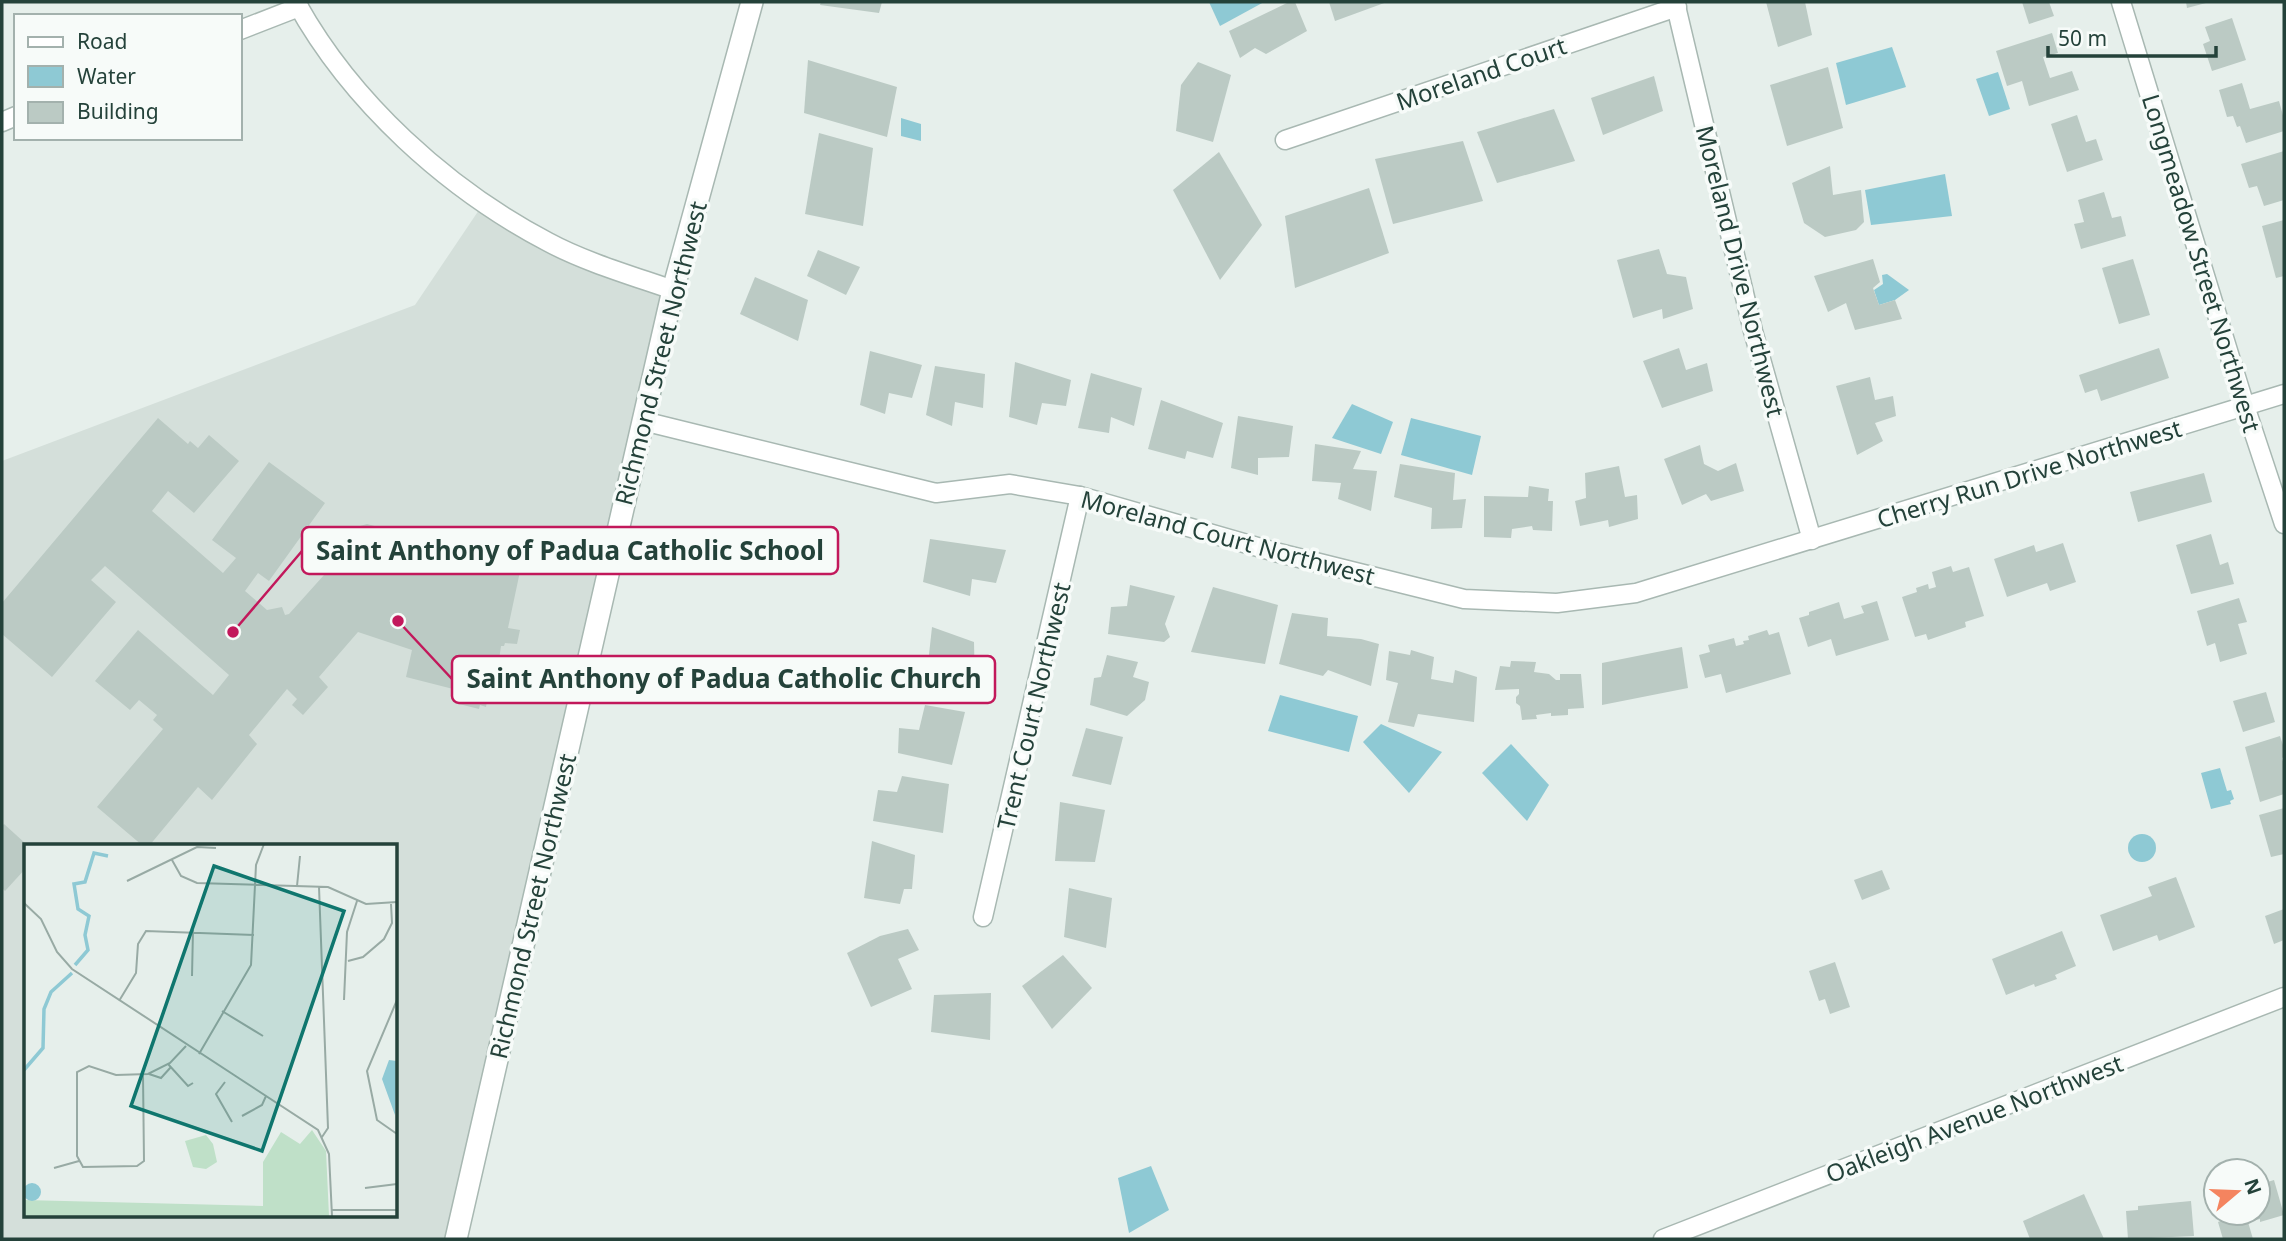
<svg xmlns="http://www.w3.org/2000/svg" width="2286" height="1241" viewBox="0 0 2286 1241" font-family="'Noto Sans',sans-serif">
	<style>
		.built { fill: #d4dfda; fill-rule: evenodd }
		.water { fill: #8ec9d4 }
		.building { fill: #bbcac4 }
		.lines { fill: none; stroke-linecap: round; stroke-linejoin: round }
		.minor-casing { stroke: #a8b8b2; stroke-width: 21 }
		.tertiary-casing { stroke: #a8b8b2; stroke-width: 24 }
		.minor { stroke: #fff; stroke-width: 18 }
		.tertiary { stroke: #fff; stroke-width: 21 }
		.labels { text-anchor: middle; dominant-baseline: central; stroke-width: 7; stroke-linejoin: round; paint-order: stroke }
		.street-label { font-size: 24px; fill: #24423a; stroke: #f7fbf9 }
		.inset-river { fill: none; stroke: #8ec9d4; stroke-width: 3.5 }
		.inset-road { fill: none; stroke: #98aaa4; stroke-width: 2 }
		.view { fill: #0f766e; fill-opacity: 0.15; stroke: #0f766e; stroke-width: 3.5 }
		.inset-edge { fill: none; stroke: #24423a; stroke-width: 3.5 }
		.leader { fill: none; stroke: #c2185b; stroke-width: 2.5 }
		.callout-dot { fill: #c2185b; stroke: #f7fbf9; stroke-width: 2.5 }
		.callout { fill: #f7fbf9; stroke: #c2185b; stroke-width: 2.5 }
		.callout-label { font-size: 26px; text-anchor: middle; font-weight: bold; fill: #24423a }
	</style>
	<rect width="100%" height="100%" fill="#e6efeb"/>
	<!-- built -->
	<path class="built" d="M483 204 673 290 456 1239H2V461L415 305ZM26 846H396V1215H26Z"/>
	<!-- water -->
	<g class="water">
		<path d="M1209 2H1264L1220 26Z"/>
		<path d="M1892 47 1906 87 1846 105 1836 63Z"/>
		<path d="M1998 72 2010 109 1989 116 1976 79Z"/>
		<path d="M901 118 921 124V141L901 136Z"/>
		<path d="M1945 174 1952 216 1871 225 1865 190Z"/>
		<path d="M1887 274 1909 290 1895 300 1879 305 1874 290 1883 284 1882 275Z"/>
		<path d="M1352 404 1393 422 1381 454 1332 438Z"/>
		<path d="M1411 418 1481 436 1472 475 1401 455Z"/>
		<path d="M1280 695 1358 716 1349 752 1268 731Z"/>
		<path d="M1381 724 1442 752 1409 793 1363 742Z"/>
		<path d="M1511 744 1549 785 1527 821 1482 773Z"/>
		<path d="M2220 768 2227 791 2231 790 2234 799 2230 801 2231 804 2211 809 2201 773Z"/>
		<circle cx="2142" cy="848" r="14"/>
		<path d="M1151 1166 1169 1210 1129 1233 1118 1178Z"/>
	</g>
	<!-- building -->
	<g class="building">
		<path d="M821 2H882L879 13 820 5Z"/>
		<path d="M1289 2H1295L1307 31 1266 54 1255 48 1240 58 1229 31Z"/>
		<path d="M1329 2H1387L1335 21Z"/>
		<path d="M1766 2H1805L1812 35 1778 47Z"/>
		<path d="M2022 2H2049L2054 16 2029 24Z"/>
		<path d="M2186 2H2205L2206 3 2187 8Z"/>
		<path d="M2232 18 2246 60 2212 71 2203 44 2210 41 2205 27Z"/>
		<path d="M2052 33 2058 53 2043 57 2050 78 2072 71 2079 90 2029 106 2022 81 2007 86 1996 51Z"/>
		<path d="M808 60 897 87 887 137 804 113Z"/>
		<path d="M1198 62 1231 75 1213 142 1176 131 1181 85Z"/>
		<path d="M1828 67 1843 128 1787 146 1770 85Z"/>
		<path d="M1654 76 1663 111 1603 135 1591 98Z"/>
		<path d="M2242 83 2250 109 2279 101 2284 119V131L2246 143 2240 126 2237 127 2233 116 2227 117 2219 90Z"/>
		<path d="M1554 109 1575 161 1497 183 1477 132Z"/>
		<path d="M2077 115 2086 142 2096 139 2103 160 2067 172 2051 124Z"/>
		<path d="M819 133 873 148 863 226 805 214Z"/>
		<path d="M1463 141 1483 201 1393 224 1375 159Z"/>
		<path d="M2284 151V200L2264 206 2257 186 2249 188 2241 164Z"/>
		<path d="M1219 152 1262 225 1220 280 1173 190Z"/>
		<path d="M1830 166 1833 195 1861 190 1864 222 1856 230 1825 237 1804 223 1792 183Z"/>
		<path d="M1369 188 1389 253 1295 288 1285 216Z"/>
		<path d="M2104 192 2112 218 2121 216 2126 236 2081 249 2074 224 2084 222 2078 200Z"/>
		<path d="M2284 220V276L2276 278 2262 226Z"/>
		<path d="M1659 249 1667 274 1686 277 1693 309 1663 319 1662 309 1633 318 1617 260Z"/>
		<path d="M818 250 860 267 846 295 807 276Z"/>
		<path d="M1873 259 1880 282 1873 288 1879 305 1895 300 1902 319 1855 330 1846 303 1828 312 1814 276Z"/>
		<path d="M2133 259 2150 315 2119 324 2102 268Z"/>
		<path d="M755 277 808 300 798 341 740 314Z"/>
		<path d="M1679 348 1686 370 1707 363 1713 391 1662 408 1643 361Z"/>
		<path d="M2159 348 2169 378 2101 401 2097 389 2085 393 2079 375Z"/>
		<path d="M870 351 922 365 912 398 889 393 885 414 860 405Z"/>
		<path d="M1015 362 1071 380 1066 406 1042 403 1037 425 1009 417Z"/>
		<path d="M935 366 985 374 983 408 955 402 952 426 926 415Z"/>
		<path d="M1091 373 1142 388 1134 426 1111 417 1109 433 1078 428Z"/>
		<path d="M1870 377 1875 400 1893 396 1896 416 1875 423 1883 441 1857 455 1836 386Z"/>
		<path d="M1161 400 1223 423 1213 458 1187 451 1185 459 1148 449Z"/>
		<path d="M1238 416 1293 426 1289 457 1258 458V475L1231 468Z"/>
		<path d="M158 418 188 444 190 441 198 448 209 435 239 461 194 513 168 491 152 511 223 573 236 558 212 540 269 462 325 503 269 581 258 573 245 591 267 610 282 607 285 615 289 614 333 565 325 536 367 524 447 545 448 539 464 543 463 549 522 562 508 628 520 630 517 644 505 643 504 646H501L499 660 503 661 494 703 487 701 486 707 480 705 479 709 459 704 461 691 406 677 412 650 358 632 319 677 328 687 303 715 292 705 297 699 287 689 249 735 257 744 212 800 198 787 149 846H143L97 807 163 729 153 720 157 715 139 700 130 710 95 681 138 630 213 695 229 675 105 566 91 580 116 602 52 677 2 634V603Z"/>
		<path d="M1315 444 1361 451 1353 469 1377 471 1371 511 1338 499 1341 483 1312 481Z"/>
		<path d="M1700 445 1704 464 1718 471 1736 463 1744 491 1711 501 1706 494 1682 505 1664 459Z"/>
		<path d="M1400 464 1455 473 1453 500 1466 499 1462 528 1431 529 1432 508 1394 497Z"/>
		<path d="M1619 466 1625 497 1637 495 1638 519 1609 527 1608 520 1580 526 1575 501 1586 498 1585 473Z"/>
		<path d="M2204 473 2212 502 2138 522 2130 492Z"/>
		<path d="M1529 486 1549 489 1548 501H1553L1552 531 1533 530 1532 526 1512 529 1511 538 1484 537V496L1528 497Z"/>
		<path d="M2211 534 2220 565 2228 562 2234 584 2191 594 2176 545Z"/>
		<path d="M930 539 1006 550 996 583 972 579 970 596 923 582Z"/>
		<path d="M2063 543 2076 582 2050 591 2047 583 2007 597 1994 559 2034 545 2036 552Z"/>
		<path d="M1951 566 1953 572 1969 567 1984 616 1965 622 1966 627 1928 640 1926 634 1915 637 1902 597 1917 592 1916 588 1928 584 1929 589 1936 587 1932 572Z"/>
		<path d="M1130 585 1175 596 1165 624 1170 637 1164 642 1108 634 1111 607 1127 606Z"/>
		<path d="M1213 587 1278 605 1265 664 1191 652Z"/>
		<path d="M2239 598 2247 622 2238 624 2247 654 2220 662 2215 643 2207 646 2197 611Z"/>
		<path d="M1877 601 1889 640 1836 656 1831 639 1808 647 1799 618 1809 615V612L1839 602 1844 619 1864 613 1861 606Z"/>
		<path d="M1292 613 1328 618 1327 636 1361 639 1379 644 1371 686 1328 670 1323 676 1279 664Z"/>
		<path d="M932 627 974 642 975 689 926 682Z"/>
		<path d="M1767 630 1769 635 1779 632 1791 674 1726 693 1721 674 1705 678 1699 655 1710 652 1708 645 1734 638 1736 646 1744 644 1743 641 1749 640 1748 636Z"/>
		<path d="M1682 647 1688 688 1602 705V663Z"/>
		<path d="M1411 650 1434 657 1431 679 1453 683 1455 670 1477 677 1474 722 1418 714 1414 727 1388 722 1398 683 1386 680 1389 651 1410 655Z"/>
		<path d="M1107 655 1138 662 1133 677 1149 682 1145 700 1127 716 1090 705 1094 678 1101 677Z"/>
		<path d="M1511 661 1536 662 1534 672 1549 674 1556 680H1560V674H1581L1584 708 1568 709V715L1551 716V713L1536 715 1537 719 1522 720 1520 706 1516 703V697L1519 694V689L1495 690 1500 666 1510 667Z"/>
		<path d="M2266 692 2275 722 2243 732 2233 701Z"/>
		<path d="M925 705 965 712 952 765 898 753 899 728 919 730Z"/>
		<path d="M1086 728 1123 737 1111 785 1072 776Z"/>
		<path d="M2280 736 2284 748V757L2282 758 2284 765V794L2260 802 2245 747Z"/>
		<path d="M902 776 949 784 943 833 873 821 878 790 897 792Z"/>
		<path d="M1060 802 1105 810 1095 862 1055 861Z"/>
		<path d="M2284 808V854L2271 857 2259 815Z"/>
		<path d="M4 824 26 844V868L5 891 2 888V826Z"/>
		<path d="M872 841 915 855 912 889H904L900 904 864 898Z"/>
		<path d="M1882 870 1890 889 1862 900 1854 880Z"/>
		<path d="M2176 877 2195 927 2159 941 2157 935 2113 951 2100 915 2152 896 2148 887Z"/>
		<path d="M1069 888 1112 898 1106 948 1064 937Z"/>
		<path d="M2284 909V940L2274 944 2265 916Z"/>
		<path d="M908 929 919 950 898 959 912 989 871 1007 847 953 880 936Z"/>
		<path d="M2062 931 2076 966 2055 975 2057 979 2035 987 2034 984 2006 995 1992 959Z"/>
		<path d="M1063 955 1092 988 1052 1029 1022 986Z"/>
		<path d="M1835 962 1850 1007 1830 1014 1825 999 1819 1001 1809 971Z"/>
		<path d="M991 993 990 1040 931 1032 934 995Z"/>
		<path d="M2274 1180 2284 1215 2260 1222V1219L2248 1222 2253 1239H2223L2218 1222 2223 1220 2220 1213H2258V1185Z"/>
		<path d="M2084 1194 2104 1239H2030L2023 1221Z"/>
		<path d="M2191 1201 2194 1236 2128 1239 2126 1211 2138 1210V1206Z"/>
	</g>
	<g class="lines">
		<!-- minor casing -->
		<g class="minor-casing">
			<g id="minor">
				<path d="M296 2C351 102 447 189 548 242 585 262 633 276 673 290"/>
				<path d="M1675 2 1753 331 1812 540"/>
				<path d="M2121 2 2245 406 2284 524"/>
				<path d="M240 30 299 7"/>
				<path d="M2 122 16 116"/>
				<path d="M1285 140 1677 7"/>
				<path d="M643 421 936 493 1010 484 1080 496 1275 552 1464 599 1557 603 1636 593 2284 394"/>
				<path d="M983 917 1080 496"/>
				<path d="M1663 1239 2284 997"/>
			</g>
		</g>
		<!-- tertiary casing -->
		<g class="tertiary-casing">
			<path id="tertiary" d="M456 1239 673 290 752 2"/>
		</g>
		<!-- minor -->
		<use href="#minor" class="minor"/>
		<!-- tertiary -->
		<use href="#tertiary" class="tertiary"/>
	</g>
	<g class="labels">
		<!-- street labels -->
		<g class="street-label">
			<text transform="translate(1481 73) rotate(-19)">Moreland Court</text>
			<text transform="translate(2202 263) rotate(73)">Longmeadow Street Northwest</text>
			<text transform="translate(1741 271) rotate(76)">Moreland Drive Northwest</text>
			<text transform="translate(660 353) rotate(-76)">Richmond Street Northwest</text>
			<text transform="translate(2029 473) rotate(-17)">Cherry Run Drive Northwest</text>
			<text transform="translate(1228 537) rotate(15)">Moreland Court Northwest</text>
			<text transform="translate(1033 706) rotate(-77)">Trent Court Northwest</text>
			<text transform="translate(532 906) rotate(-77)">Richmond Street Northwest</text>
			<text transform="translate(1974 1118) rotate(-21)">Oakleigh Avenue Northwest</text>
		</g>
	</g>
	<!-- overview -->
	<g transform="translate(24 844)">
		<rect width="373" height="373" fill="#e6efeb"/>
		<path d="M288 286 302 307 305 372H0V356L239 362V318L257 288 276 300ZM182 291 189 300 193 318 182 325 169 323 161 297Z" fill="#bfe0c8"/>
		<path d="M365 216 373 217 371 271 358 235ZM-1 348a9 9 0 1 1 18 0a9 9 0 1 1-18 0Z" fill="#8ec9d4"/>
		<path class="inset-river" d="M51 121 64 106 61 91 65 72 54 65 50 40 61 38 70 9 84 12M0 226 19 204 20 165 27 148 48 129"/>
		<path class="inset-road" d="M148 16 157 32 173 39 304 43 342 60 373 58M103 37 173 3 192 4M273 42 276 12M295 43 304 284 298 293M0 59 17 75 33 108 48 125 294 286 305 310 308 372M324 117 339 113 360 95 368 79 367 60M168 132 169 86M320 156 323 88 333 57M373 156 343 227 353 276 373 290M95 157 112 129 114 100 122 87 230 91M198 167 239 192M175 210 227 121 232 21 240 0M144 220 164 242 169 239M125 230 137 234 147 223M119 231 120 317 113 322 59 323 53 312V228L65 222 92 231 124 230 146 219 162 202M201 238 192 250 208 278M218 272 238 261 242 252M30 324 55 317M341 344 373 340M307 366H373"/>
		<path class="view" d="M190 22 320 67 238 307 107 262Z"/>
		<rect width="373" height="373" class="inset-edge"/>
	</g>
	<!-- callouts -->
	<path class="leader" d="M233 632L302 551M398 621L452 679"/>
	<g class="callout-dot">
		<circle cx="233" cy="632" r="7"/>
		<circle cx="398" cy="621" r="7"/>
	</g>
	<g class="callout">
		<rect x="302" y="527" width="536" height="47" rx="7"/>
		<rect x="452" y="656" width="543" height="47" rx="7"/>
	</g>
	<g class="callout-label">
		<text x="570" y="560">Saint Anthony of Padua Catholic School</text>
		<text x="724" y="688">Saint Anthony of Padua Catholic Church</text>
	</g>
	<!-- border -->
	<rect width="2286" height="1241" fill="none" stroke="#24423a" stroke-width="7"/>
	<!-- legend -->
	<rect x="14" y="14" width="228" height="126" fill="#f7fbf9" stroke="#a3b1ad" stroke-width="2"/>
	<rect x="28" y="37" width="35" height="10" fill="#ffffff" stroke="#a3b1ad" stroke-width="2"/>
	<text x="77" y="49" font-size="21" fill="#24423a">Road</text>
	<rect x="28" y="66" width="35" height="21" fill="#8ec9d4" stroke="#a3b1ad" stroke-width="2"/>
	<text x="77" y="84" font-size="21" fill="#24423a">Water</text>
	<rect x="28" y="102" width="35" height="21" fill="#bbcac4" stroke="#a3b1ad" stroke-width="2"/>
	<text x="77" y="119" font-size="21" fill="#24423a">Building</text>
	<!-- north arrow -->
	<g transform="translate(2237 1192) rotate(71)"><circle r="33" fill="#f7fbf9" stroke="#a3b1ad" stroke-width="2"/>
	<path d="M0-5L12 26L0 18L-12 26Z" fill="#f4845f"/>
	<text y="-10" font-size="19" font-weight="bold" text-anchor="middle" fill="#24423a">N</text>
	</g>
	<!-- scale -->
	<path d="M2048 46v10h168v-10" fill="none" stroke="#24423a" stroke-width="3.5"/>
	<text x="2058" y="46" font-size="21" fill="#24423a" stroke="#f7fbf9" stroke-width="5" paint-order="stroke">50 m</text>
</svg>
